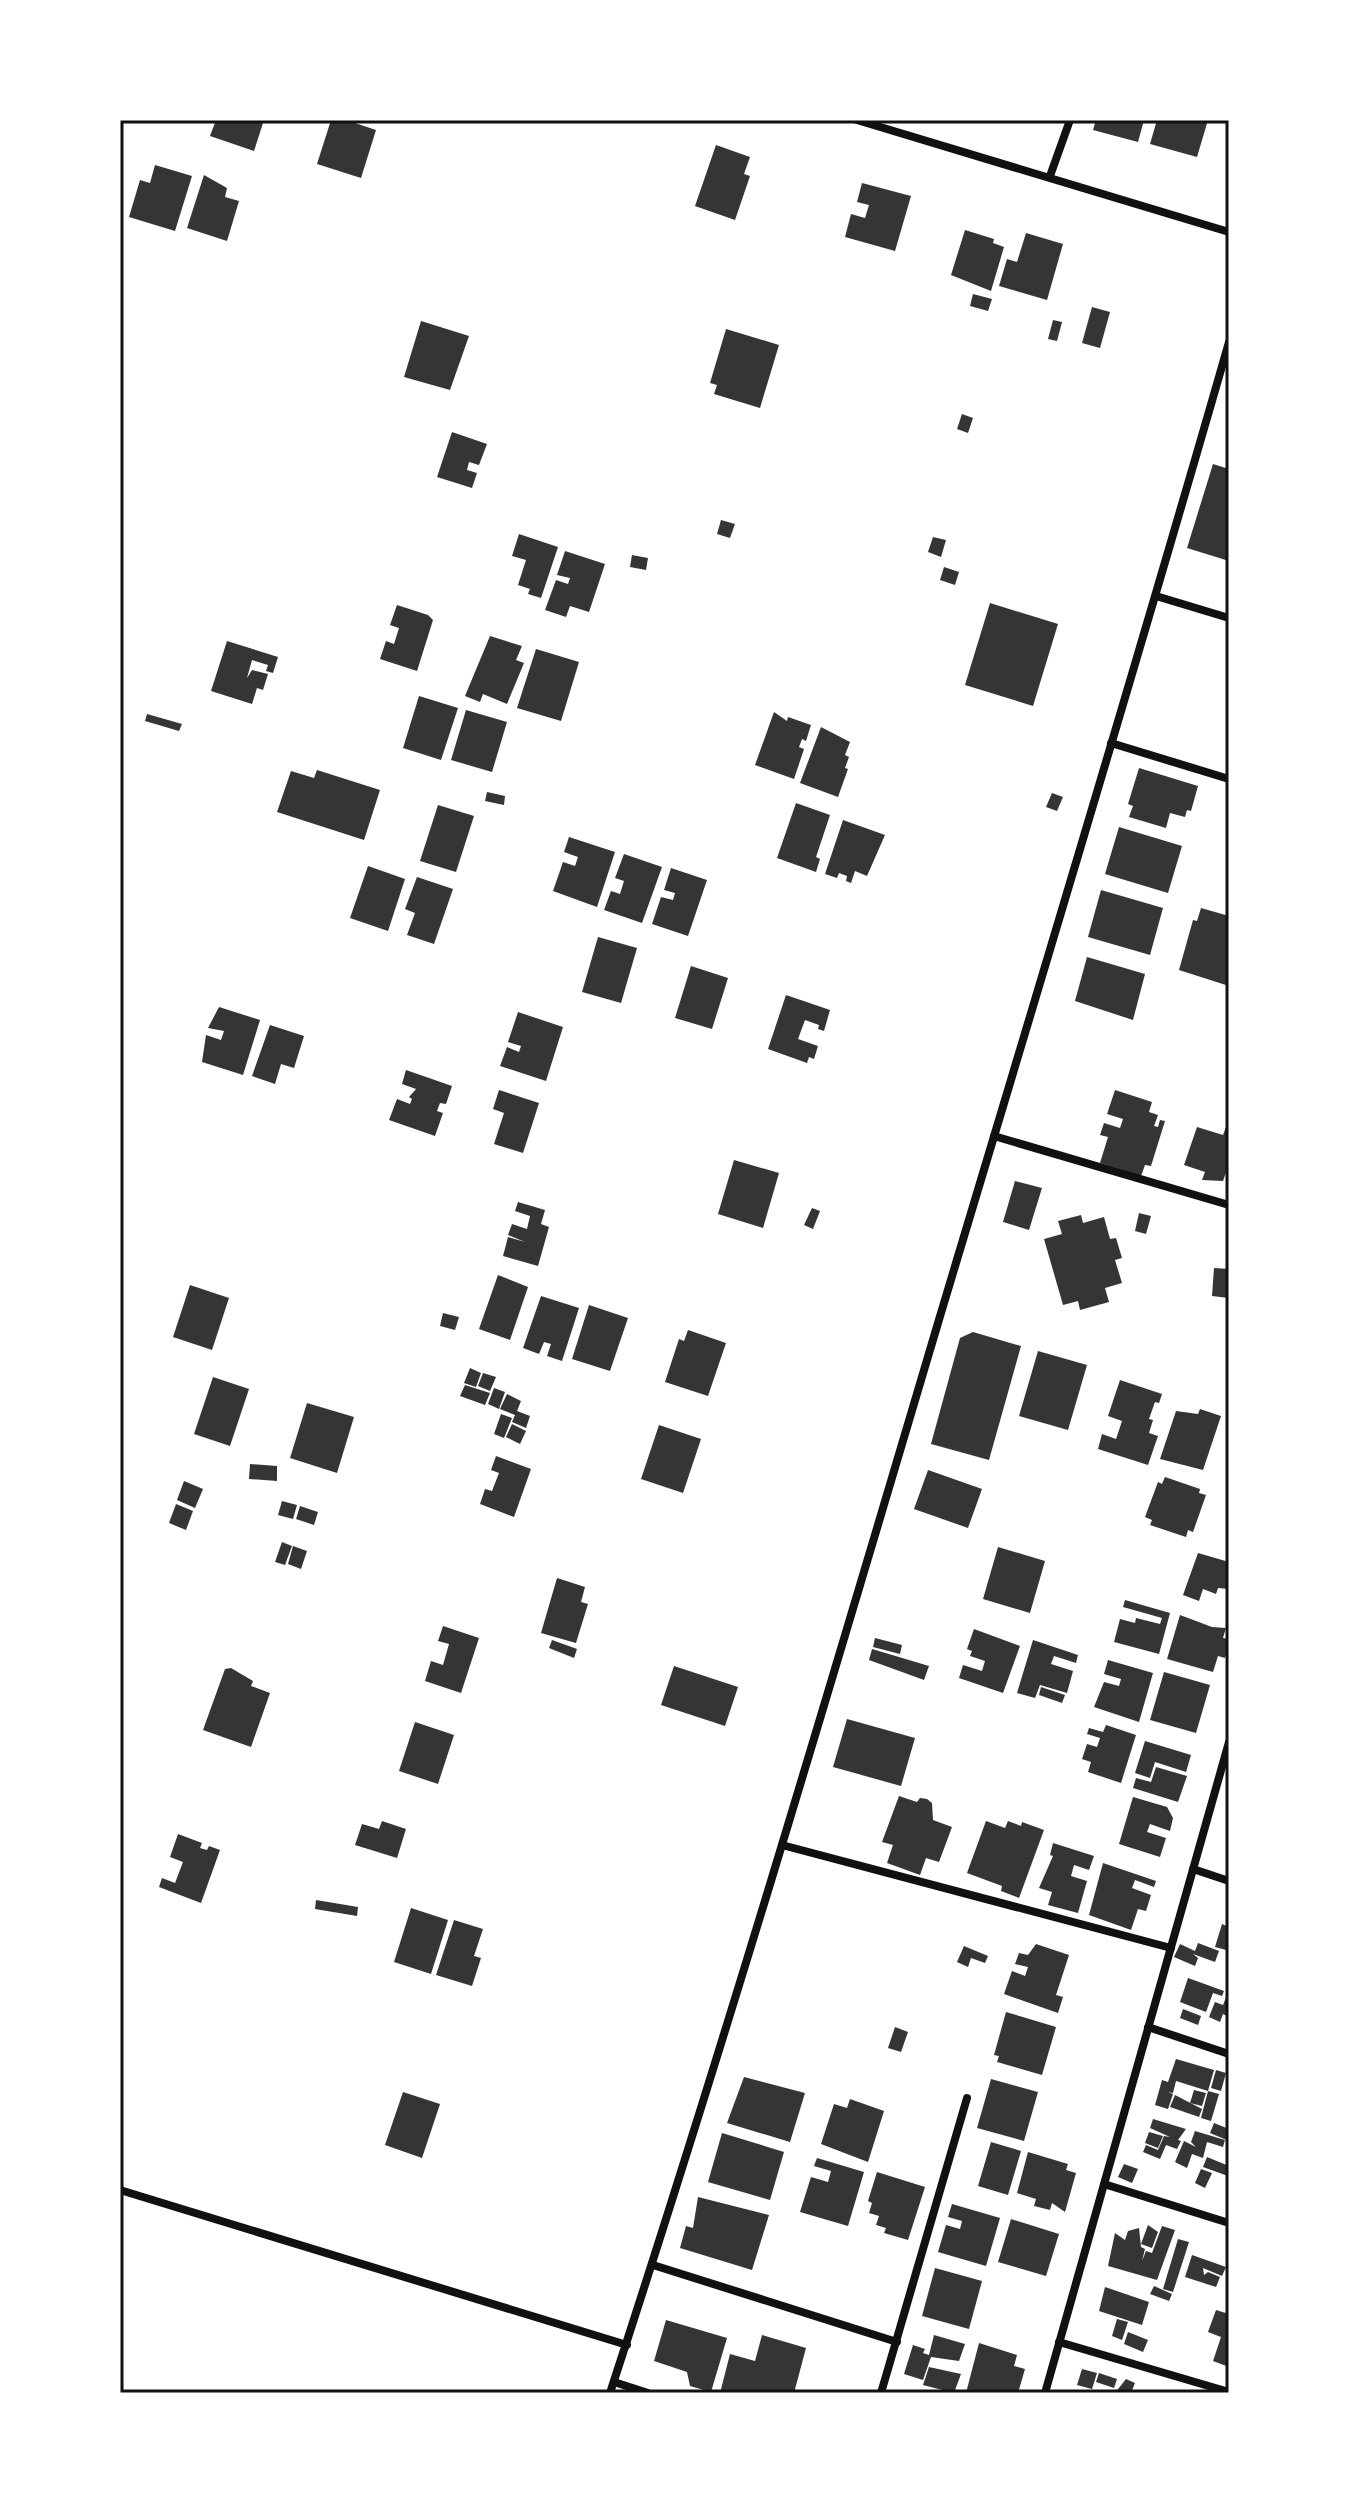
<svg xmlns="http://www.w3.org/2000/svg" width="1349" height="2513" viewBox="0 0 1349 2513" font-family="Lora,serif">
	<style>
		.building { fill: #353535 }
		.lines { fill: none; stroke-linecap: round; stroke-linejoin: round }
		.minor { stroke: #111; stroke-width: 8 }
		.neatline { fill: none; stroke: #111; stroke-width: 3 }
	</style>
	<rect width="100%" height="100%" fill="#fff"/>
	<!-- building -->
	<g class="building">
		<path d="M216 120H264L254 151 210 136Z"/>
		<path d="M331 120H346L376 130 361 178 317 164Z"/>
		<path d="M1096 120H1144L1138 142 1093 130Z"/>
		<path d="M1157 120H1208L1197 157 1150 144Z"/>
		<path d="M716 145 750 157 744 174 750 176 735 220 695 206Z"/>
		<path d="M155 165 192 176 175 231 129 217 140 180 150 183Z"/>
		<path d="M204 175 227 188 225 197 239 201 227 241 187 228Z"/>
		<path d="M862 183 911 196 895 251 845 237 851 214 865 218 869 205 857 202Z"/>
		<path d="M965 230 994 239 993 243 1004 247 991 291 951 275Z"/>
		<path d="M1026 233 1063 244 1047 300 999 286 1007 259 1017 262Z"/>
		<path d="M973 294 992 299 988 311 970 306Z"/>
		<path d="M1092 307 1110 312 1100 348 1082 343Z"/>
		<path d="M1053 320 1062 322 1057 341 1048 339Z"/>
		<path d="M421 321 469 336 450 390 404 377Z"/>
		<path d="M726 329 779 345 760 408 714 394 717 385 710 383Z"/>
		<path d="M962 414 973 418 968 433 957 429Z"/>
		<path d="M452 432 487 444 479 465 469 462 467 470 477 473 472 488 437 477Z"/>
		<path d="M1213 464 1229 469V561L1187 548Z"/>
		<path d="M721 520 735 524 730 538 717 534Z"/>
		<path d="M519 534 558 547 541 598 528 594 530 589 518 585 526 560 512 556Z"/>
		<path d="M933 537 946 540 941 557 928 552Z"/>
		<path d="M565 551 605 564 589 612 570 606 566 617 545 610 556 580 568 584 570 578 557 575Z"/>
		<path d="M632 555 648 558 646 570 630 567Z"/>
		<path d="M944 567 959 572 955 585 940 580Z"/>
		<path d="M990 603 1058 624 1033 706 965 685Z"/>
		<path d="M397 605 428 615 433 620 417 671 380 659 386 641 394 644 399 628 390 625Z"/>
		<path d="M490 636 522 646 516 660 524 663 507 704 483 694 480 702 465 696Z"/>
		<path d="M227 641 278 657 273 673 266 671 268 665 252 660 247 678 252 670 268 674 263 690 257 688 252 704 211 691Z"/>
		<path d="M536 649 579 662 561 721 517 708Z"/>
		<path d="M419 696 458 708 441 760 403 748Z"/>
		<path d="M466 710 507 722 492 772 451 760Z"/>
		<path d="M774 712 787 721 788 717 811 725 806 741 802 739 799 747 804 749 794 779 755 765Z"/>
		<path d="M147 714 182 724 179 731 145 721Z"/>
		<path d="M821 727 850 742 845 755 849 757 845 768 848 769 838 797 800 783Z"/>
		<path d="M1139 768 1198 786 1191 811 1187 810 1185 817 1170 813 1166 828 1129 817 1133 806 1128 804Z"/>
		<path d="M317 770 380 790 364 840 277 812 291 771 314 778Z"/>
		<path d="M487 792 505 796 504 805 485 801Z"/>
		<path d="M1052 793 1063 797 1057 811 1046 807Z"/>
		<path d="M796 803 830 815 816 857 820 859 816 872 777 858Z"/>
		<path d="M438 805 474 816 456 872 420 861Z"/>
		<path d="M843 820 885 835 867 876 855 871 851 883 846 881 847 876 839 873 837 878 825 874Z"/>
		<path d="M1119 827 1182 846 1168 893 1105 874Z"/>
		<path d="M569 837 615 852 597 907 553 891 563 862 575 866 578 857 564 852Z"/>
		<path d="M624 854 662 867 642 923 604 910 611 891 620 894 624 881 615 878Z"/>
		<path d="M368 866 405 879 388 931 350 918Z"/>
		<path d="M671 868 707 880 688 936 652 924 661 897 673 900 675 893 664 890Z"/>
		<path d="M417 877 453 889 434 944 407 935 415 913 405 909Z"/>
		<path d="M1101 890 1163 908 1150 955 1088 937Z"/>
		<path d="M1201 908 1229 916V986L1179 970 1193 920 1197 921Z"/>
		<path d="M598 937 637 948 621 1003 582 992Z"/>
		<path d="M1087 957 1145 974 1133 1020 1075 1001Z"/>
		<path d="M691 966 728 978 712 1029 675 1018Z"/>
		<path d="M786 995 830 1010 824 1031 818 1029 819 1025 805 1020 798 1039 818 1046 814 1059 809 1057 807 1063 768 1049Z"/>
		<path d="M219 1007 260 1020 243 1075 202 1062 206 1035 221 1040 224 1031 208 1028Z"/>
		<path d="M518 1012 563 1027 546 1081 500 1066 507 1047 519 1052 521 1046 508 1042Z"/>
		<path d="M270 1025 304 1036 294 1068 281 1064 275 1084 252 1076Z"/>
		<path d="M406 1070 452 1086 446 1104 440 1103 437 1111 443 1113 435 1136 389 1120 397 1099 410 1104 412 1099 409 1097 416 1089 402 1084Z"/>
		<path d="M499 1090 539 1103 523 1153 494 1144 504 1113 493 1109Z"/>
		<path d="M1115 1090 1152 1102 1149 1112 1158 1115 1154 1126 1158 1127 1160 1120 1165 1121 1151 1166 1145 1165 1141 1176 1100 1163 1108 1137 1100 1135 1104 1123 1120 1128 1123 1119 1107 1114Z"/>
		<path d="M1197 1127 1223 1135 1226 1127 1229 1128V1164L1223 1181 1202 1180 1205 1172 1184 1165Z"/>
		<path d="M734 1160 779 1173 763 1228 718 1214Z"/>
		<path d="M1015 1181 1042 1188 1029 1230 1003 1222Z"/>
		<path d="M518 1202 545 1210 541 1224 549 1227 538 1266 503 1256 508 1237 525 1242 508 1235 512 1224 527 1229 530 1216 515 1211Z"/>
		<path d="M812 1208 820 1211 813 1229 804 1225Z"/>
		<path d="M1139 1213 1151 1216 1146 1234 1135 1231Z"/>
		<path d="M1081 1215 1083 1223 1104 1217 1110 1239 1116 1238 1122 1258 1115 1260 1122 1283 1105 1288 1109 1302 1080 1310 1078 1301 1063 1305 1044 1239 1062 1234 1058 1221Z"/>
		<path d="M1214 1268 1229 1269V1298L1212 1296Z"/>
		<path d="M498 1275 528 1287 510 1340 479 1329Z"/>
		<path d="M190 1285 229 1298 212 1350 173 1337Z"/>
		<path d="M541 1296 579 1308 562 1361 547 1356 551 1344 544 1342 539 1354 523 1348Z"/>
		<path d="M589 1305 628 1318 610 1371 572 1359Z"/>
		<path d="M443 1313 459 1317 455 1330 440 1326Z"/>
		<path d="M688 1330 726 1343 708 1396 665 1382 679 1339 684 1341Z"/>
		<path d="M973 1332 1021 1346 989 1460 931 1444 960 1338Z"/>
		<path d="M1038 1351 1087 1365 1068 1430 1019 1416Z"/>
		<path d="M470 1368 481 1373 476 1387 464 1383Z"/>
		<path d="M483 1373 496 1377 490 1391 478 1386Z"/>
		<path d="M213 1377 249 1389 230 1446 194 1434Z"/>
		<path d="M1120 1380 1162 1394 1159 1403 1155 1402 1149 1419 1153 1420 1149 1433 1158 1436 1148 1465 1098 1449 1102 1434 1116 1439 1122 1421 1108 1416Z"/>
		<path d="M465 1385 490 1393 485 1405 460 1396Z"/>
		<path d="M494 1388 505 1392 499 1409 488 1404Z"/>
		<path d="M507 1394 521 1401 517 1411 530 1416 526 1428 512 1422 515 1415 500 1409Z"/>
		<path d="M307 1403 354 1417 337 1473 290 1458Z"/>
		<path d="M1200 1409 1221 1416 1203 1470 1160 1459 1176 1411 1198 1414Z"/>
		<path d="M501 1414 512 1418 504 1438 494 1434Z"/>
		<path d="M512 1424 526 1431 520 1444 506 1437Z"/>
		<path d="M659 1425 701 1439 683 1493 641 1479Z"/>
		<path d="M496 1456 531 1469 514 1517 480 1504 485 1489 492 1491 499 1473 491 1470Z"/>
		<path d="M250 1464 277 1466V1481L249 1479Z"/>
		<path d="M928 1470 982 1489 968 1528 914 1509Z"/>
		<path d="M1165 1477 1200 1489 1199 1493 1206 1495 1193 1532 1188 1530 1186 1537 1150 1525 1152 1520 1145 1517 1158 1482 1162 1484Z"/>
		<path d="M184 1481 203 1489 195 1508 177 1500Z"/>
		<path d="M282 1501 297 1505 293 1519 278 1515Z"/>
		<path d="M176 1504 193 1511 186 1530 169 1523Z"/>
		<path d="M300 1506 318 1512 314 1525 296 1519Z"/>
		<path d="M282 1542 292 1546 285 1565 275 1562Z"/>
		<path d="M293 1546 307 1551 301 1569 288 1564Z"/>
		<path d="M998 1547 1045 1561 1030 1613 983 1599Z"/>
		<path d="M1198 1553 1229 1562V1589L1218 1588 1216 1594 1203 1589 1199 1601 1183 1595Z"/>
		<path d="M557 1578 585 1587 581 1602 588 1604 576 1643 541 1633Z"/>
		<path d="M1125 1600 1170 1613 1159 1654 1114 1642 1120 1619 1135 1623 1136 1618 1160 1624 1162 1618 1123 1607Z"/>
		<path d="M1180 1615 1212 1627 1226 1628 1223 1638 1229 1639V1644L1225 1658 1218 1656 1213 1672 1167 1659Z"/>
		<path d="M443 1626 479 1638 461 1693 425 1681 431 1661 443 1665 449 1644 438 1641Z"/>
		<path d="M974 1629 1020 1646 1003 1693 959 1678 963 1665 982 1671 985 1661 970 1656 972 1651 967 1649Z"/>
		<path d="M875 1638 902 1645 900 1654 873 1647Z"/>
		<path d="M552 1640 577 1649 574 1658 549 1648Z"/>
		<path d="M1033 1640 1078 1655 1076 1663 1054 1656 1051 1664 1073 1671 1067 1693 1040 1685 1035 1698 1017 1693Z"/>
		<path d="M872 1649 929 1666 924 1680 869 1660Z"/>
		<path d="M1108 1660 1153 1673 1139 1722 1094 1707 1104 1682 1119 1686 1121 1679 1104 1674Z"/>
		<path d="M674 1666 738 1687 725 1726 661 1705Z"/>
		<path d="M231 1668 253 1681 251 1686 270 1693 251 1747 203 1730 225 1669Z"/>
		<path d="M1164 1672 1210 1685 1196 1733 1150 1720Z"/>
		<path d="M1041 1687 1065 1695 1062 1703 1039 1695Z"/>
		<path d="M847 1719 915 1738 901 1786 833 1767Z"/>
		<path d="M415 1722 454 1735 438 1784 399 1771Z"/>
		<path d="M1106 1725 1136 1735 1121 1783 1088 1772 1091 1762 1082 1759 1087 1744 1097 1747 1100 1738 1087 1734 1089 1728 1103 1732Z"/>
		<path d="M1145 1741 1191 1755 1186 1772 1155 1762 1150 1778 1135 1773Z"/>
		<path d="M1156 1767 1187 1776 1178 1802 1133 1788 1136 1778 1151 1782Z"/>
		<path d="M899 1796 917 1802 920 1798 927 1799 932 1803 933 1820 952 1827 939 1862 926 1858 920 1875 887 1863 893 1845 882 1842Z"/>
		<path d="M1133 1797 1167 1807 1173 1818 1170 1831 1150 1824 1147 1832 1166 1838 1160 1857 1119 1844Z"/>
		<path d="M382 1821 406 1829 397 1858 355 1845 362 1824 379 1829Z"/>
		<path d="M986 1821 1005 1828 1008 1821 1021 1826 1022 1822 1044 1830 1019 1898 1001 1891 1002 1886 967 1873Z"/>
		<path d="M178 1834 202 1843 200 1848 207 1850 209 1846 220 1850 201 1903 159 1887 162 1878 175 1883 183 1862 170 1857Z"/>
		<path d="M1053 1843 1094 1856 1089 1870 1074 1865 1071 1876 1087 1881 1078 1913 1048 1905 1052 1892 1039 1888 1053 1856 1050 1855Z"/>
		<path d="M1103 1863 1156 1881 1154 1887 1135 1880 1132 1888 1151 1895 1146 1911 1138 1909 1131 1930 1089 1915Z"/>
		<path d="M316 1900 358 1907 357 1916 315 1909Z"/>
		<path d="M411 1908 448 1920 431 1974 394 1962Z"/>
		<path d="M454 1920 483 1929 474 1956 481 1958 472 1986 436 1975Z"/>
		<path d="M1222 1924 1229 1927 1226 1950 1215 1947Z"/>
		<path d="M1198 1943 1219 1951 1215 1962 1193 1954 1198 1958 1195 1966 1174 1957 1180 1944 1195 1951Z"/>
		<path d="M1036 1944 1069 1955 1056 1995 1063 1997 1058 2013 1004 1994 1012 1971 1025 1976 1028 1967 1015 1964 1019 1953 1028 1955Z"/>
		<path d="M964 1946 988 1956 985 1963 971 1958 968 1967 957 1962Z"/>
		<path d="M1188 1978 1224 1991 1222 1996 1213 1993 1206 2012 1180 2002Z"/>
		<path d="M1229 1990V2017L1223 2014 1220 2022 1209 2017 1215 2002 1223 2005Z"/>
		<path d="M1183 2009 1201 2016 1198 2025 1180 2018Z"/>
		<path d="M1006 2012 1056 2027 1042 2075 997 2062 999 2056 994 2055Z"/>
		<path d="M895 2027 908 2032 901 2052 888 2048Z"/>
		<path d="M1176 2059 1214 2070 1208 2091 1176 2081 1173 2093 1168 2092 1173 2094 1168 2109 1155 2105 1162 2080 1168 2082Z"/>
		<path d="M1216 2070 1226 2073 1221 2091 1211 2088Z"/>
		<path d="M744 2077 805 2093 790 2142 727 2123Z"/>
		<path d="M991 2079 1038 2092 1024 2141 977 2128Z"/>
		<path d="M1194 2090 1206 2093 1202 2106 1190 2103Z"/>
		<path d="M1208 2091 1219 2094 1211 2121 1201 2118Z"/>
		<path d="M403 2092 440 2104 422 2158 385 2145Z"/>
		<path d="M1175 2095 1202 2109 1199 2117 1170 2107Z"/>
		<path d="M850 2099 884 2111 868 2162 821 2144 834 2104 847 2108Z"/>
		<path d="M1153 2119 1186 2129 1178 2140 1181 2141 1177 2149 1166 2145 1160 2159 1143 2152 1146 2145 1158 2150 1164 2136 1170 2137 1150 2128Z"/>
		<path d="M1214 2123 1229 2129V2141L1210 2133Z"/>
		<path d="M1195 2131 1225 2140 1223 2147 1207 2142 1203 2158 1192 2154 1187 2168 1175 2162 1184 2141 1196 2147 1191 2142Z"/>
		<path d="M1149 2132 1163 2136 1158 2148 1145 2143Z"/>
		<path d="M722 2133 784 2152 770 2200 708 2182Z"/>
		<path d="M991 2142 1021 2151 1008 2195 978 2186Z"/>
		<path d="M1028 2152 1068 2164 1066 2170 1076 2173 1065 2212 1052 2203 1050 2210 1034 2206 1036 2199 1017 2193Z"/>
		<path d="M1207 2157 1229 2166 1228 2176 1203 2167Z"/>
		<path d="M817 2158 864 2172 848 2226 800 2212 811 2177 828 2182 831 2171 814 2166Z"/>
		<path d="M1124 2164 1138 2169 1132 2183 1118 2177Z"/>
		<path d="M1201 2169 1212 2173 1205 2188 1195 2183Z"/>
		<path d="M877 2172 925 2187 908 2240 884 2233 886 2228 876 2225 879 2216 869 2213 872 2203 868 2201Z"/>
		<path d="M698 2197 769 2215 752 2270 680 2248 686 2226 693 2228Z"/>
		<path d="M952 2204 1000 2218 986 2266 938 2252 946 2225 960 2229 962 2221 948 2217Z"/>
		<path d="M1011 2219 1059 2234 1046 2276 998 2262Z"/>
		<path d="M1148 2225 1158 2232 1152 2248 1141 2244Z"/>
		<path d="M1162 2226 1175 2230 1157 2280 1108 2266 1115 2233 1125 2240 1128 2231 1139 2228 1141 2247 1145 2249 1142 2261 1146 2251 1152 2253Z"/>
		<path d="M1178 2239 1189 2242 1173 2292 1163 2289Z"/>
		<path d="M1192 2255 1226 2267 1222 2276 1203 2268 1204 2275 1208 2272 1220 2277 1216 2287 1185 2277Z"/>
		<path d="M935 2268 982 2281 969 2329 922 2316Z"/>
		<path d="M1154 2286 1172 2294 1169 2301 1150 2294Z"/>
		<path d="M1105 2287 1149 2302 1142 2325 1099 2311Z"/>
		<path d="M1216 2310 1229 2314V2367L1213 2361 1221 2337 1208 2332Z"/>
		<path d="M1117 2319 1128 2322 1122 2340 1112 2336Z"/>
		<path d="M666 2320 727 2338 711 2392 690 2386 687 2372 654 2361Z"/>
		<path d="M1128 2332 1148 2340 1143 2352 1124 2344Z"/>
		<path d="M762 2335 806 2348 794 2393H720L730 2354 755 2361Z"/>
		<path d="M934 2335 965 2344 959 2361 931 2357 923 2380 904 2374 913 2345 925 2349 923 2353 929 2355Z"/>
		<path d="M979 2343 1017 2355 1014 2366 1025 2369 1018 2393H966Z"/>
		<path d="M929 2367 961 2374 954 2393 923 2385Z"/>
		<path d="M1082 2369 1097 2373 1092 2389 1077 2385Z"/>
		<path d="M1099 2373 1117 2379 1114 2388 1096 2382Z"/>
		<path d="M1126 2379 1135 2383 1131 2393H1115Z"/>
	</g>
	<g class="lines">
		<!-- minor -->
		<g class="minor">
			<path d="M857 120 1229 232"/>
			<path d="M1050 176 1070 120"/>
			<path d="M1156 596 1229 618"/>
			<path d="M1111 743 1229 779"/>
			<path d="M994 1136 1229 1205"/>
			<path d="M782 1845 1171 1948"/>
			<path d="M1193 1869 1229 1881"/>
			<path d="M1148 2027 1229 2054"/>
			<path d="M1104 2184 1229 2223"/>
			<path d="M120 2190 627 2345"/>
			<path d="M653 2265 897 2342"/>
			<path d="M1059 2342 1229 2392"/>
			<path d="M614 2382 648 2393"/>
			<path d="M610 2393C726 2038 832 1680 938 1323 1036 996 1135 670 1229 342"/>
			<path d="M881 2393 967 2098"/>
			<path d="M1045 2393 1229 1742"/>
		</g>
	</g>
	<!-- border -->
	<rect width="1349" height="2513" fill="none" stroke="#ffffff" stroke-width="244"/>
	<rect x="122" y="122" width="1105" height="2269" class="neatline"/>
</svg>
